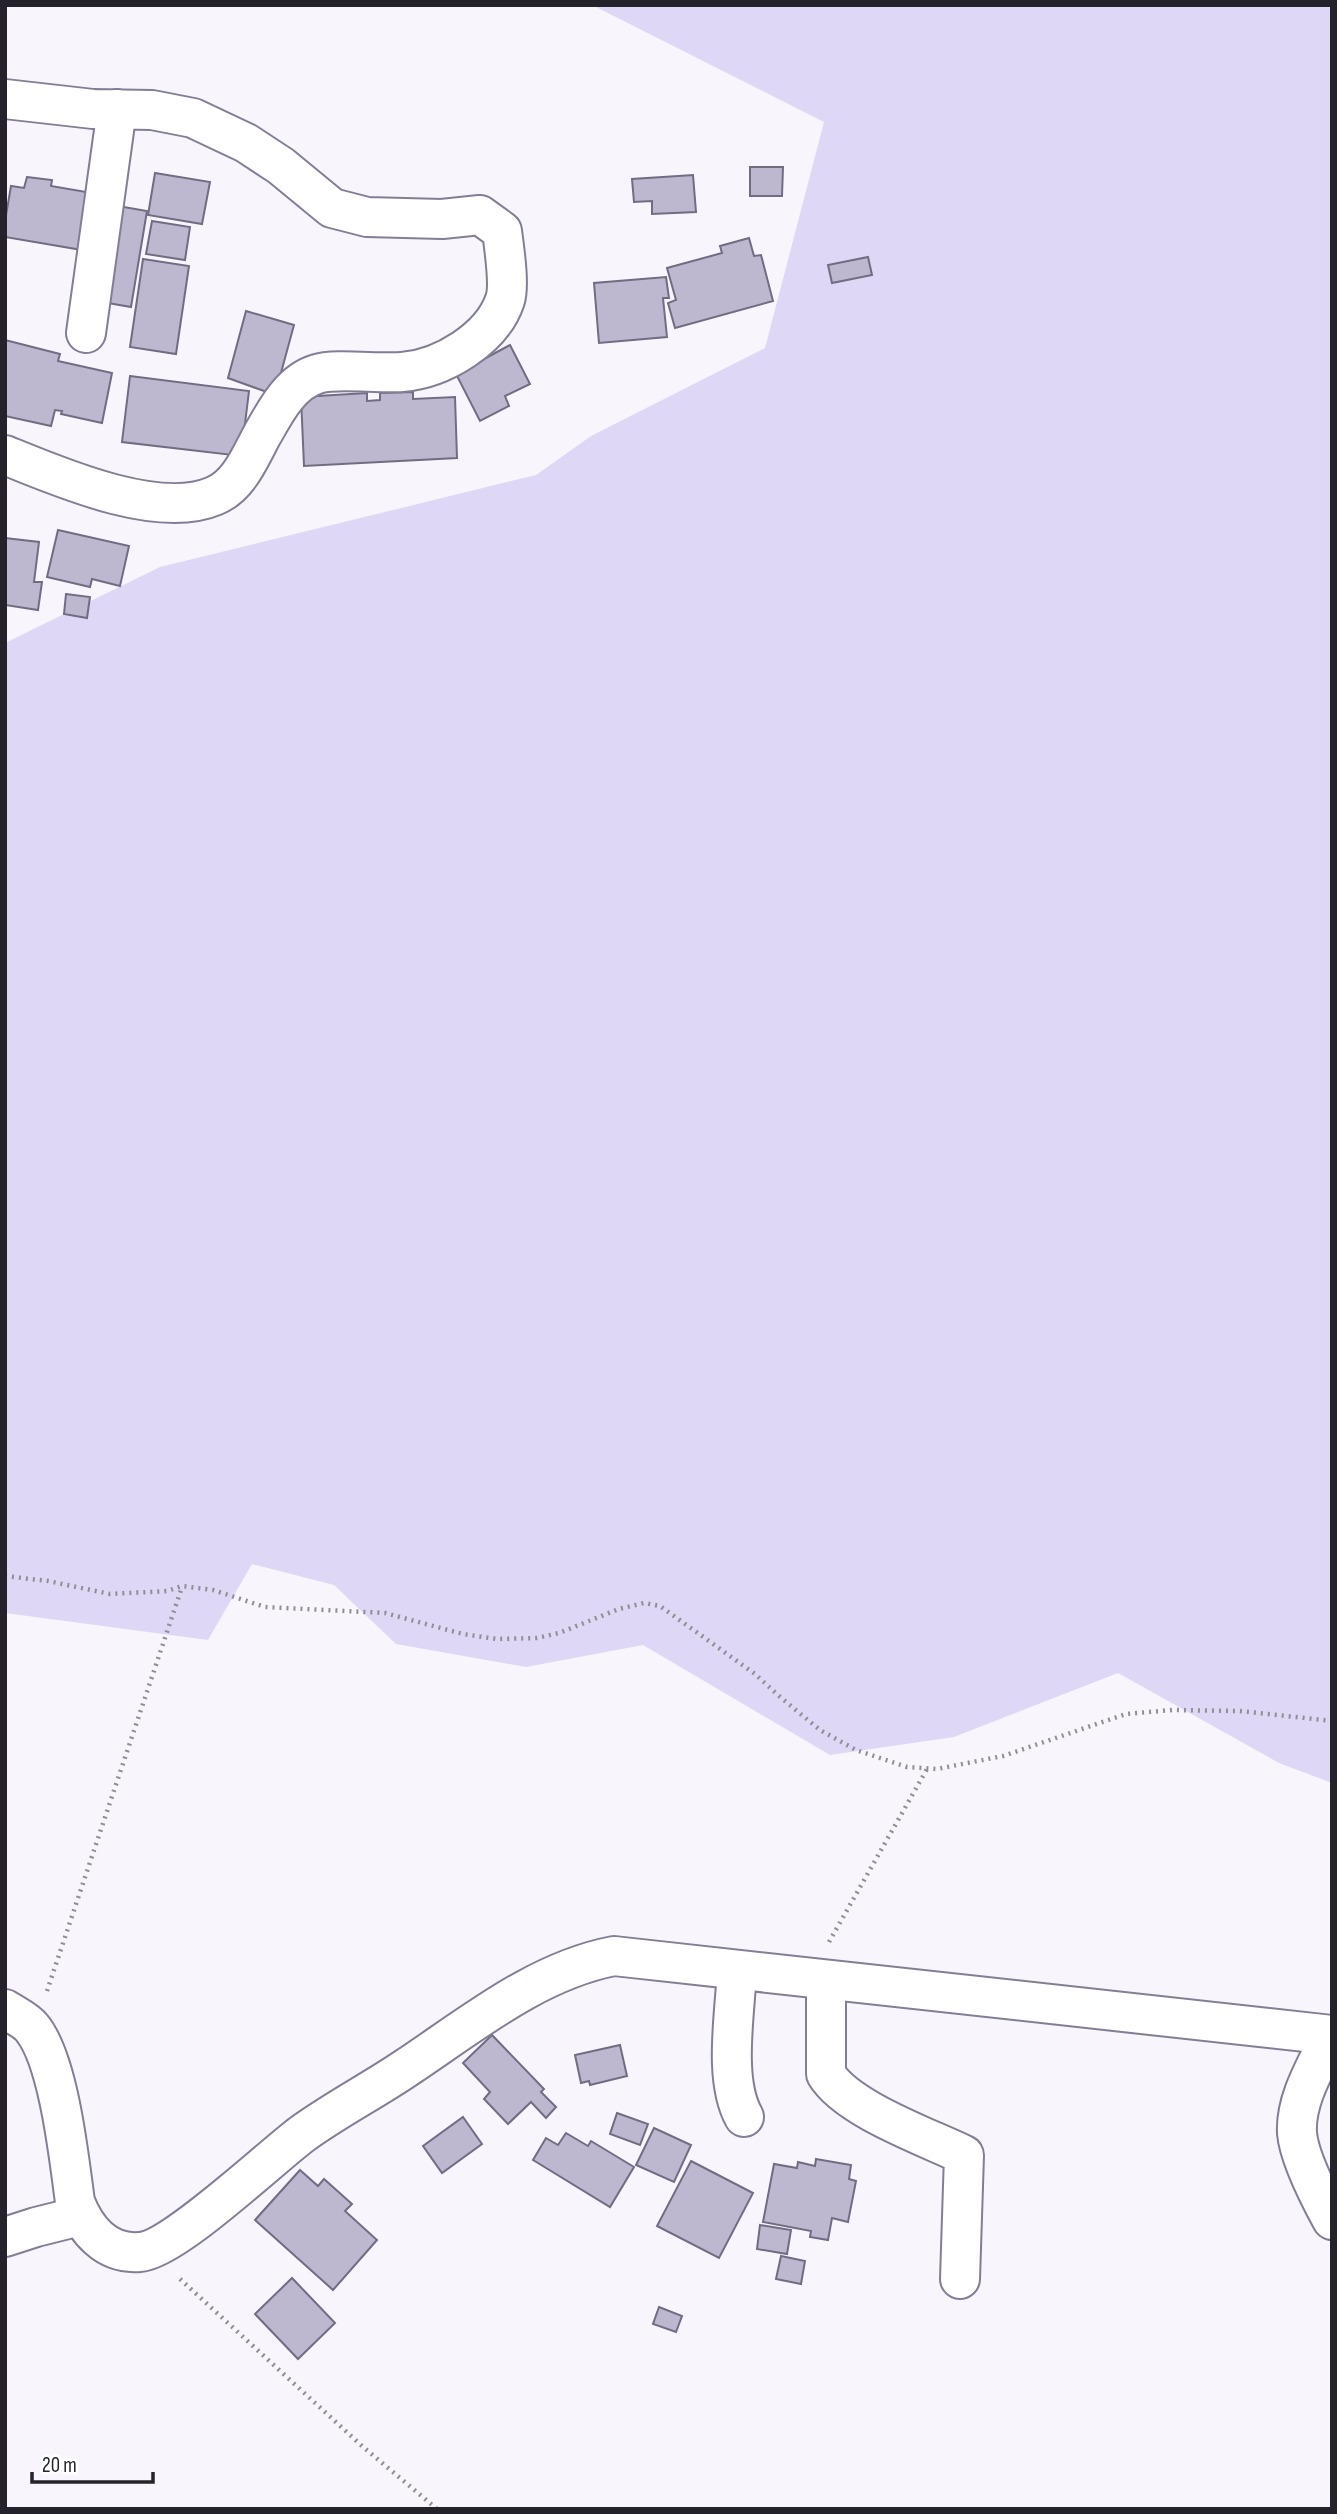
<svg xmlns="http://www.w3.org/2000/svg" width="1337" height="2514" viewBox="0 0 1337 2514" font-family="'Sofia Sans Condensed',sans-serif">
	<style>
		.green { fill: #ded7f6 }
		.building { fill: #bdb7d0; stroke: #726c83; stroke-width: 2 }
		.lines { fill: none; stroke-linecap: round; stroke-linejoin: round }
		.minor-casing { stroke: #837e95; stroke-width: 42 }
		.path { stroke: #908e95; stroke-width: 4.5; stroke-dasharray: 2 5; stroke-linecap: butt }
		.minor { stroke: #fff; stroke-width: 38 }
	</style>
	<rect width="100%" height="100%" fill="#f8f6fc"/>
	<!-- green -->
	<path class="green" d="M592 5H1332V1783L1279 1763 1118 1673 954 1737 830 1755 643 1645 526 1667 396 1644 334 1585 252 1564 208 1640 5 1613V643L160 567 536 475 591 436 765 348 824 122Z"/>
	<!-- building -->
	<g class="building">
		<path d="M750 167H783L782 196H750Z"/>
		<path d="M155 173 210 182 202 224 148 215Z"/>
		<path d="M693 175 696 212 652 214V201L634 202 632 179Z"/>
		<path d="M27 177 52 180 51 186 92 193 82 250 5 237V221L11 186 24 188Z"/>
		<path d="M118 206 147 211 131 307 102 302Z"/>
		<path d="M152 221 190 227 185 260 146 254Z"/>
		<path d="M749 238 754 256 761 255 773 301 675 328 668 303 676 300 667 268 722 253 720 246Z"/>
		<path d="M868 257 872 275 832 283 828 265Z"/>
		<path d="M143 259 189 266 176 354 130 347Z"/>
		<path d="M666 277 669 298H663L667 337 599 343 594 283Z"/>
		<path d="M246 311 294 325 275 395 228 378Z"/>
		<path d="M5 340 60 354 58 361 112 373 102 423 61 414 62 411 55 410 51 426 5 416Z"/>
		<path d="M510 345 530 384 505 396 509 406 480 421 456 374Z"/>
		<path d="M130 376 249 391 241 456 122 442Z"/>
		<path d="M413 392V399L455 397 457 458 304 466 301 397 367 393V401L380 400V393Z"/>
		<path d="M58 530 129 546 120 586 92 579 90 587 47 577Z"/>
		<path d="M5 538 39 542 34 582H42L38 610 5 605Z"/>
		<path d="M66 594 90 597 87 618 64 614Z"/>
		<path d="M492 2035 544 2089 541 2092 556 2107 546 2118 531 2102 508 2124 484 2099 490 2092 463 2063Z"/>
		<path d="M620 2045 627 2076 590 2085 589 2081 581 2083 575 2055Z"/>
		<path d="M617 2113 648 2124 640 2145 610 2134Z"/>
		<path d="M463 2117 482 2144 442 2173 423 2146Z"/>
		<path d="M654 2128 691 2145 674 2182 636 2165Z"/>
		<path d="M566 2133 588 2146 591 2141 634 2167 610 2207 533 2160 546 2138 558 2145Z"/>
		<path d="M816 2159 851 2165 849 2179 856 2181 848 2222 832 2218 828 2240 810 2237 811 2231 763 2222 774 2164 797 2168 798 2162 815 2166Z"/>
		<path d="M691 2161 753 2193 719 2258 657 2226Z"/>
		<path d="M300 2170 318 2186 324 2179 352 2204 345 2211 377 2240 333 2290 255 2220Z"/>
		<path d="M760 2225 791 2230 787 2254 757 2249Z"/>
		<path d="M781 2256 805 2261 801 2284 776 2279Z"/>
		<path d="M292 2278 335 2323 298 2359 255 2314Z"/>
		<path d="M659 2307 682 2316 676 2332 653 2324Z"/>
	</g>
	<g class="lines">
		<!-- minor casing -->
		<g class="minor-casing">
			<g id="minor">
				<path d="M5 99 93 109 152 110 193 118 246 143 281 166 332 208 367 217 442 219 480 215 502 231C504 247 510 285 505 300 492 339 442 369 402 372 380 374 335 368 317 374 290 382 275 412 262 435 250 457 239 486 214 496 158 520 59 477 5 455"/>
				<path d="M86 333 117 109"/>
				<path d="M737 1970C735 2013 723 2080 744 2117"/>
				<path d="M826 1980V2074C847 2109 927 2137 964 2155L960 2279"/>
				<path d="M5 2009C14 2015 26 2020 32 2028 59 2061 69 2158 75 2202 86 2230 106 2255 140 2252 173 2250 270 2158 302 2134 335 2110 372 2091 406 2068 471 2025 536 1971 614 1956L1332 2035"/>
				<path d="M1331 2035C1317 2065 1295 2099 1297 2133 1299 2157 1320 2198 1332 2220"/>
				<path d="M5 2237 36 2227 80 2216"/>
			</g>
		</g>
		<!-- path -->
		<g class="path">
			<path d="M5 1576 48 1581 110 1594 167 1591 182 1586 213 1590 265 1607 385 1613 463 1634 497 1639 537 1638 559 1633 619 1609 644 1603 660 1606 755 1674 779 1696 820 1730 856 1750 907 1767 937 1769 1003 1756 1126 1714 1172 1710 1239 1711 1332 1721"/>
			<path d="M829 1942 927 1769"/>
			<path d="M47 1991 182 1587"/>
			<path d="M180 2279 362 2446 437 2509"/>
		</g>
		<!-- minor -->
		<use href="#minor" class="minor"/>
	</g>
	<!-- border -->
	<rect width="1337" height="2514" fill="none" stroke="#24222b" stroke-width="14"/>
	<!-- scale -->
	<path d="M32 2472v10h121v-10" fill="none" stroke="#24222b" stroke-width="3.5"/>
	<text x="42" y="2472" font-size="21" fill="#24222b" stroke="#ffffff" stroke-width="5" paint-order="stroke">20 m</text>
</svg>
